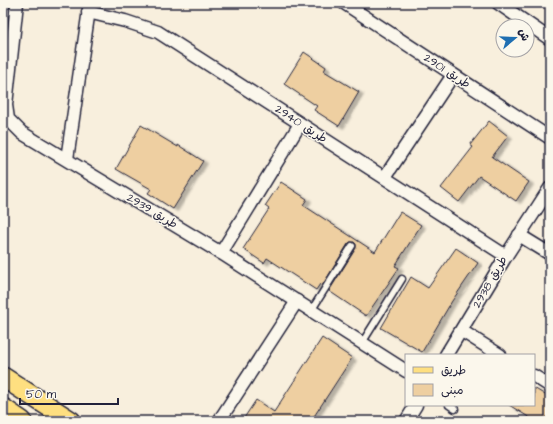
<svg xmlns="http://www.w3.org/2000/svg" width="553" height="424" viewBox="0 0 553 424" font-family="'Architects Daughter','Playpen Sans Arabic',sans-serif">
	<style>
		.building { fill: #eecfa1; stroke: #22223b; filter: url(#shadow) }
		.lines { fill: none; stroke-linecap: round; stroke-linejoin: round }
		.lane-casing { stroke: #22223b; stroke-width: 9 }
		.street-casing { stroke: #22223b; stroke-width: 15 }
		.primary-casing { stroke: #22223b; stroke-width: 22 }
		.lane { stroke: #fbf7ec; stroke-width: 6 }
		.street { stroke: #fbf7ec; stroke-width: 12 }
		.primary { stroke: #fedf80; stroke-width: 19 }
		.labels { text-anchor: middle; dominant-baseline: central; stroke-width: 3; stroke-linejoin: round; paint-order: stroke }
		.street-label { font-size: 12px; fill: #22223b; stroke: #fbf7ec }
	</style>
	<defs>
		<filter id="shadow"><feDropShadow dx="4.5" dy="2.5" stdDeviation="1" flood-color="#0004"/></filter>
	</defs>
	<rect width="100%" height="100%" fill="#f8efdd"/>
	<filter id="ink" filterUnits="userSpaceOnUse"><feTurbulence type="fractalNoise" baseFrequency=".025" numOctaves="2"/><feDisplacementMap in="SourceGraphic" scale="8" xChannelSelector="R" yChannelSelector="G"/><feConvolveMatrix kernelMatrix="1 2 1 2 8 2 1 2 1" color-interpolation-filters="sRGB"/></filter>
	<g filter="url(#ink)">
		<!-- building -->
		<g class="building">
			<path d="M304 52 326 67 324 71 359 92 339 126 314 110 317 106 284 84Z"/>
			<path d="M489 121 508 136 492 157 529 182 516 201 479 176 459 202 441 188 473 147 470 145Z"/>
			<path d="M141 125 178 147V145L203 161 173 209 148 193 151 189 116 169Z"/>
			<path d="M281 182 307 199 303 205 375 252 400 212 421 225 395 266 399 268 366 316 329 291 356 248V244L354 242H350L348 244 322 286 320 284 316 290 267 258 264 263 243 249 269 209 265 206Z"/>
			<path d="M456 248 478 263 452 301 422 352 381 328 411 277 428 288Z"/>
			<path d="M322 338 352 358 311 421H242L256 400 274 412Z"/>
			<path d="M534 388 550 398V421H535L509 405H534Z"/>
		</g>
		<g class="lines">
			<!-- lane casing -->
			<g class="lane-casing">
				<g id="lane">
					<path d="M311 311 352 246"/>
					<path d="M362 343 402 279"/>
					<path d="M449 405 455 409"/>
				</g>
			</g>
			<!-- street casing -->
			<g class="street-casing">
				<g id="street">
					<path d="M17 3 6 105 8 119 22 133 221 253 406 371"/>
					<path d="M344 3 550 138"/>
					<path d="M498 3 550 39"/>
					<path d="M88 12 125 21 158 32 506 256"/>
					<path d="M67 159 90 3"/>
					<path d="M385 177 453 75"/>
					<path d="M519 235 550 254"/>
					<path d="M221 253 300 124"/>
					<path d="M462 331 500 355"/>
					<path d="M446 355 506 256 550 188"/>
					<path d="M534 376 550 386"/>
					<path d="M219 421 297 301"/>
					<path d="M406 421 416 405"/>
				</g>
			</g>
			<!-- primary casing -->
			<g class="primary-casing">
				<g id="primary">
					<path d="M3 377 71 421"/>
					<path d="M3 408 22 421"/>
				</g>
			</g>
			<!-- lane -->
			<use href="#lane" class="lane"/>
			<!-- street -->
			<use href="#street" class="street"/>
			<!-- primary -->
			<use href="#primary" class="primary"/>
		</g>
	</g>
	<g class="labels">
		<!-- street labels -->
		<g class="street-label">
			<text transform="translate(447 71) rotate(33)">طريق 2901</text>
			<text transform="translate(301 124) rotate(33)">طريق 2940</text>
			<text transform="translate(152 211) rotate(31)">طريق 2939</text>
			<text transform="translate(490 282) rotate(-60)">طريق 2938</text>
		</g>
	</g>
	<!-- margin -->
	<rect width="553" height="424" fill="none" stroke="#fbf7ec" stroke-width="16"/>
	<rect x="8" y="8" width="537" height="408" fill="none" stroke="#22223b" stroke-width="1.5" filter="url(#ink)"/>
	<!-- legend -->
	<rect x="405" y="354" width="130" height="52" fill="#fbf7ec" stroke="#a4a2a5"/>
	<rect x="413" y="367" width="20" height="6" fill="#fedf80" stroke="#a4a2a5"/>
	<text x="441" y="374" font-size="12" fill="#22223b">طريق</text>
	<rect x="413" y="384" width="20" height="12" fill="#eecfa1" stroke="#a4a2a5"/>
	<text x="441" y="394" font-size="12" fill="#22223b">مبنى</text>
	<!-- north arrow -->
	<g transform="translate(515 38) rotate(71)"><circle r="19" fill="#fbf7ec" stroke="#a4a2a5"/>
	<path d="M0-3L7 15L0 10L-7 15Z" fill="#1f6fb2"/>
	<text y="-6" font-size="11" font-weight="bold" text-anchor="middle" fill="#22223b">ش</text>
	</g>
	<!-- scale -->
	<path d="M20 398v6h98v-6" fill="none" stroke="#22223b" stroke-width="2"/>
	<text x="26" y="398" font-size="12" fill="#22223b" stroke="#fbf7ec" stroke-width="3" paint-order="stroke">50 m</text>
</svg>
